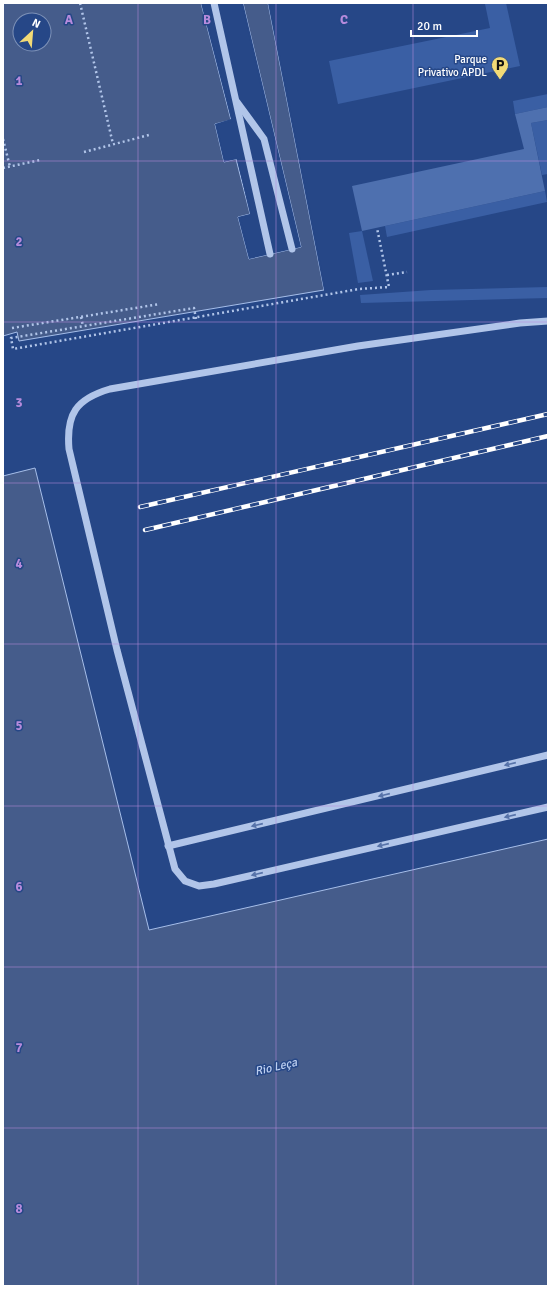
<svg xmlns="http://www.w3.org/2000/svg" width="551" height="1289" viewBox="0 0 551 1289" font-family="Signika,sans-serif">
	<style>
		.green { fill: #3a5fa4 }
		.water { fill: #455c8b; stroke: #a6bee9; fill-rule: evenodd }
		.pier { fill: #264787 }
		.building { fill: #4e70af }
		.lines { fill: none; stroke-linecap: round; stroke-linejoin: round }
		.path { stroke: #b1c5e9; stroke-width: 2.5; stroke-dasharray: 2 3; stroke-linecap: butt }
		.minor { stroke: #b1c5e9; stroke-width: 7 }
		.rail-casing { stroke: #fff; stroke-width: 4.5 }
		.rail { stroke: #264787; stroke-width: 3; stroke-dasharray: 9; stroke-linecap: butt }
		.oneway { fill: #5773a9 }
		.grid { fill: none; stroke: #b68bdc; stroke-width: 1; stroke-opacity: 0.55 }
		.labels { text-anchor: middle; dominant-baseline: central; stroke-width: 3; stroke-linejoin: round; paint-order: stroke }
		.poi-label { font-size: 11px; fill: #fff; stroke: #264787; text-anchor: end }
		.water-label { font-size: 12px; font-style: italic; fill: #bdcff0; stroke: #264787 }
		.grid-label { font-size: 13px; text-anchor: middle; font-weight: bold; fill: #b68bdc; stroke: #264787; stroke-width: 3; stroke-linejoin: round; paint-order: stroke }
	</style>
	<rect width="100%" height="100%" fill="#264787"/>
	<!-- green -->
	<g class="green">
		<path d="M491 3H506L520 66 338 104 329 61 490 28 485 4Z"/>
		<path d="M548 94V107L515 114 513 101Z"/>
		<path d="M548 120V174L542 175 531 123Z"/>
		<path d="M545 191 547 202 387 237 385 226Z"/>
		<path d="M362 231 373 281 358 283 349 233Z"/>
		<path d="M548 287V298L361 303 360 295 431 290Z"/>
	</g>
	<!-- water -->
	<g class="water">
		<path d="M3 3H201L231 120 215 124 224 162 236 159 250 214 238 217 249 259 301 247 243 3H268L324 290 19 341 17 332 3 336ZM20 20H44V44H20Z"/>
		<path d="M35 468 149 930 548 839V1286H3V476Z"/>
	</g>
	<!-- pier -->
	<g class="pier">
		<path d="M201 3H203L233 119 232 122 217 125 225 160 236 157 238 158 252 213 251 216 241 218 250 257 298 245 241 3H243L301 247 249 259 238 217 250 214 237 159 224 162 215 124 231 119Z"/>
		<path d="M268 3H270L326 290H324Z"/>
	</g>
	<!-- building -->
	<path class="building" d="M548 107V120L531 123 545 191 362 231 352 186 524 149 515 114Z"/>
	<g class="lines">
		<!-- path -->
		<g class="path">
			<path d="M80 3 113 144"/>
			<path d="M3 139 10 167"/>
			<path d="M84 152 149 135"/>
			<path d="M3 168 40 160"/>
			<path d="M387 275 407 272"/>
			<path d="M81 317 83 326"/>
			<path d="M196 319 194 308 11 338 13 349 359 289 389 287 377 228"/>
			<path d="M12 328 160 304"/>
		</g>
		<!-- minor -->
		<g class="minor">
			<path d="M214 3 270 254"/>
			<path d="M237 102 264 139 292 249"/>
			<path d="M548 321 520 323 358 346 110 389C76 399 66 414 69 449L117 650 175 869 185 881 199 886 214 884 548 807"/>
			<path d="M168 846 548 755"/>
		</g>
		<!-- rail casing -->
		<g class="rail-casing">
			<g id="rail">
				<path d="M140 507 548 414"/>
				<path d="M145 530 548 436"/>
			</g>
		</g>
		<!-- rail -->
		<use href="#rail" class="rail"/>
	</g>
	<!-- one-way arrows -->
	<defs><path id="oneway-solid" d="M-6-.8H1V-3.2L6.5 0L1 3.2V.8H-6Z"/></defs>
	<g class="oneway">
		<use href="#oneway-solid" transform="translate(510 764) rotate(167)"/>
		<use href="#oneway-solid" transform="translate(384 795) rotate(167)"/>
		<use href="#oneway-solid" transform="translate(510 816) rotate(167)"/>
		<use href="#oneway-solid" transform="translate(257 825) rotate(167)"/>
		<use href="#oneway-solid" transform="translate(383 845) rotate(167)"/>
		<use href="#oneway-solid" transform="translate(257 874) rotate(167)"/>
	</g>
	<!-- grid -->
	<path class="grid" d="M138 3V1286M276 3V1286M413 3V1286M3 161H548M3 322H548M3 483H548M3 644H548M3 806H548M3 967H548M3 1128H548"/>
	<!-- icons -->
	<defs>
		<g id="parking-pin" transform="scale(0.9)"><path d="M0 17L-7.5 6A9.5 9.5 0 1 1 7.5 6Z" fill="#f2da76" stroke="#264787"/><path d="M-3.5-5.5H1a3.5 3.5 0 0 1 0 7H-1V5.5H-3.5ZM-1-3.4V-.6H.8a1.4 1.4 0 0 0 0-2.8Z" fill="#111"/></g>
	</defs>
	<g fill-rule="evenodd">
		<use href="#parking-pin" x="500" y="65"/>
	</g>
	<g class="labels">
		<!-- poi labels -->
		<g class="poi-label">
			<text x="487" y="59">Parque<tspan x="487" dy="13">Privativo APDL</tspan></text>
		</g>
		<!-- water labels -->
		<g class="water-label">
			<text transform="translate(276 1067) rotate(-13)">Rio Leça</text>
		</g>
	</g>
	<g class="grid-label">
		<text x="69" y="24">A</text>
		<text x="207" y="24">B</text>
		<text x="344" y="24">C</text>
		<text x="19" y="85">1</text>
		<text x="19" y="246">2</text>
		<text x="19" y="407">3</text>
		<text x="19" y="568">4</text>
		<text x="19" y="730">5</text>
		<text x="19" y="891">6</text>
		<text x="19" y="1052">7</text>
		<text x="19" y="1213">8</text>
	</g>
	<!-- border -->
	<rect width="551" height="1289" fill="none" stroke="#ffffff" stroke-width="8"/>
	<!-- north arrow -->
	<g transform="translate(32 32) rotate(26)"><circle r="19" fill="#264787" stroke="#7d91b7"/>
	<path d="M0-3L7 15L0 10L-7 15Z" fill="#f2da76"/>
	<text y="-6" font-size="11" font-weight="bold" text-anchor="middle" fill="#ffffff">N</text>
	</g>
	<!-- scale -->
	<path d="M411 30v6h66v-6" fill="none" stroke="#ffffff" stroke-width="2"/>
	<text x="417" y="30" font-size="12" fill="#ffffff" stroke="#264787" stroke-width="3" paint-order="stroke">20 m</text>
</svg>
